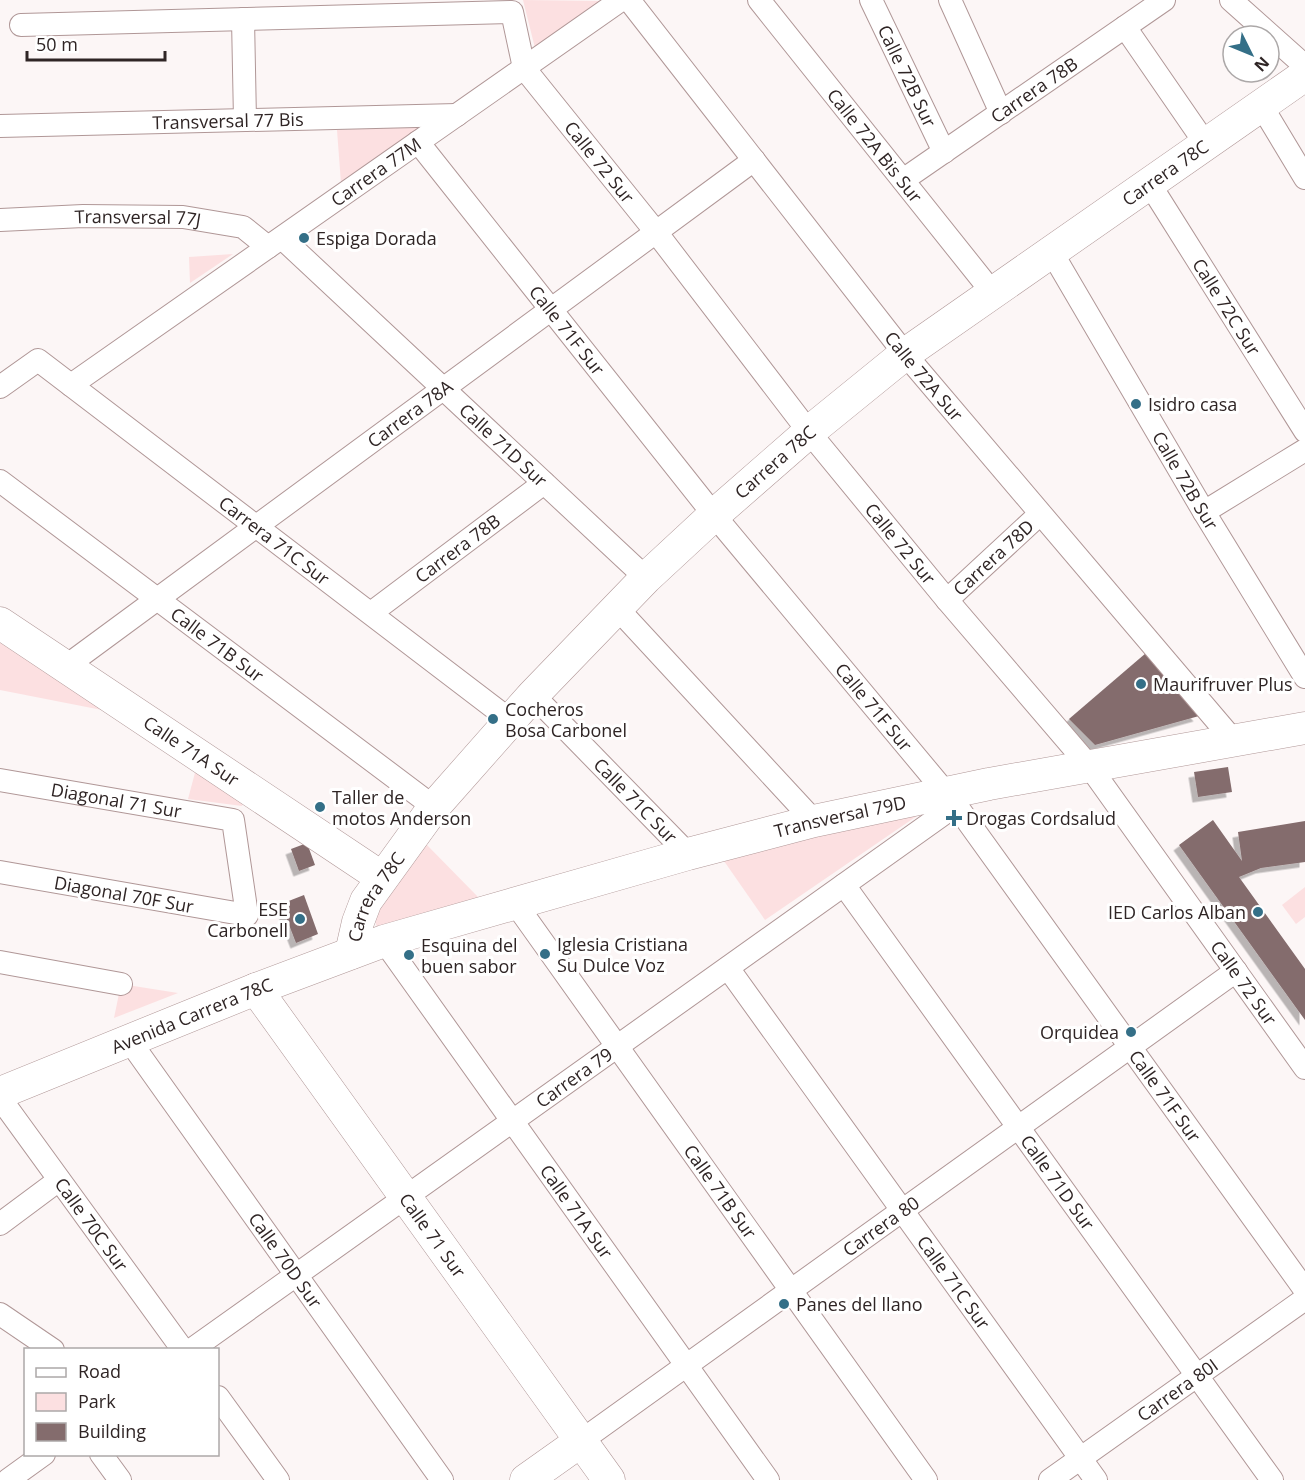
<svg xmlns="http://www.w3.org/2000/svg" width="1305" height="1480" viewBox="0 0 1305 1480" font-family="'Open Sans',sans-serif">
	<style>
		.green { fill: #fce0e1 }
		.building { fill: #846c6d; filter: url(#shadow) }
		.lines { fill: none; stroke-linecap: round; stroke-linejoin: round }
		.street-casing { stroke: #b09797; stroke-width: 24 }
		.secondary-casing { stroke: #b09797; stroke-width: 33 }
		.street { stroke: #fff; stroke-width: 22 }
		.secondary { stroke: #fff; stroke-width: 32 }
		.poi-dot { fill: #346f87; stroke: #fff; stroke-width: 2 }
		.labels { text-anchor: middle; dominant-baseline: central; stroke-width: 6; stroke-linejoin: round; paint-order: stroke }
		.street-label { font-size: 18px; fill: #2f2525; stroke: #fff }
		.poi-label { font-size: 18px; fill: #2f2525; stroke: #fff; text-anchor: start }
	</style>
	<defs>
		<filter id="shadow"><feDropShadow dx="-5.5" dy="5.5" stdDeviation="0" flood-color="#0004"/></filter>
	</defs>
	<rect width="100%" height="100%" fill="#fcf6f6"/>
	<!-- green -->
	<g class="green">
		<path d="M523 0 602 1 535 48Z"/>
		<path d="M423 125 341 183 337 130Z"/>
		<path d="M233 254 190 283 189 257Z"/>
		<path d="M0 636 107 711 0 690Z"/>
		<path d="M196 769 244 799 242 806 188 799Z"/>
		<path d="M930 807 765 920 724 861Z"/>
		<path d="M423 841 479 898 379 932 372 914Z"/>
		<path d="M1305 887V917L1296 924 1282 905Z"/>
		<path d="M121 984 178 993 114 1018Z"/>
	</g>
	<!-- building -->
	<g class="building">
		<path d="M1146 653 1199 716 1095 745 1069 719Z"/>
		<path d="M1228 767 1232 792 1198 797 1194 772Z"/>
		<path d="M1213 820 1242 861 1238 832 1305 821V862L1261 868 1239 877 1305 969V1020L1179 845Z"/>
		<path d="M307 843 315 865 299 871 291 849Z"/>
		<path d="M304 895 318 934 296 943 281 904Z"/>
	</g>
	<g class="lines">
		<!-- street casing -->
		<g class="street-casing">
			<g id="street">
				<path id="s1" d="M629 0 905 354 1234 741"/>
				<path id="s2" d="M759 0 992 292"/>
				<path id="s3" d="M871 0 944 152"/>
				<path d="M950 0 1001 113"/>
				<path d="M1231 0 1305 66"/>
				<path d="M243 19 245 120"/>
				<path id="s4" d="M21 25 512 12 524 68 656 232 809 432 947 600 1090 767 1305 1068"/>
				<path d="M1125 27 1205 143"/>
				<path d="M1261 105 1305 178"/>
				<path id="s5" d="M0 126 457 115"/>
				<path id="s6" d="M418 142 714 515 956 805 1305 1290"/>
				<path id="s7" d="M903 180 1164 0"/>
				<path id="s8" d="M1149 183 1305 431"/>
				<path id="s9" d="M0 220 83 216 183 217 243 227 268 247"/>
				<path id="s10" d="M282 238 646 578"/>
				<path id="s11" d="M1051 251 1204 512 1305 677"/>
				<path id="s12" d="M71 385 621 0"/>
				<path id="s13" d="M0 387 38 360 510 720"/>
				<path id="s14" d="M0 481 434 807"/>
				<path d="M1204 512 1305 450"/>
				<path id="s15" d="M947 600 1040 514"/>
				<path d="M617 608 814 821"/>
				<path id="s16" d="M371 613 544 483"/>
				<path id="s17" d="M65 667 754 160"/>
				<path id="s18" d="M533 695 688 854"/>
				<path id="s19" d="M0 780 233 820 247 915 0 872"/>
				<path id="s20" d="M844 885 1272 1480"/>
				<path id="s21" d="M515 903 926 1480"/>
				<path id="s22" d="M384 941 768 1480"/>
				<path d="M0 962 121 984"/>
				<path id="s23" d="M728 968 1096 1480"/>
				<path id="s24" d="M129 1040 442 1480"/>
				<path id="s25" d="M0 1098 183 1350"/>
				<path d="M0 1224 59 1180"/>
				<path d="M0 1314 53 1350"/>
				<path id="s26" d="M191 1350 956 805"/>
				<path d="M218 1397 278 1480"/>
				<path id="s27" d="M581 1441 1236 971"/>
				<path d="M101 1454 120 1480"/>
				<path d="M8 1480 44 1454"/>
				<path id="s28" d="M1050 1480 1305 1299"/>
			</g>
		</g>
		<!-- secondary casing -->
		<g class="secondary-casing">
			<g id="secondary">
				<path id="s29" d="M0 623 381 877"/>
				<path id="s30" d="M351 953 358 922 366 901 434 807 533 695 646 578 714 515 809 432 905 354 1305 75"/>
				<path id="s31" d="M256 989 609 1480"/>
				<path id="s32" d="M0 1093 256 989 384 941 688 854 814 821 989 784 1305 728"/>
				<path d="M526 1480 581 1441"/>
			</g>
		</g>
		<!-- street -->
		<use href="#street" class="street"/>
		<!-- secondary -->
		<use href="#secondary" class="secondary"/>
	</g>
	<!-- markers -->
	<g class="poi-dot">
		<circle cx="304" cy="238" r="6"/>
		<circle cx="1136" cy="404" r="6"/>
		<circle cx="1141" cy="684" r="6"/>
		<circle cx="493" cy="719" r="6"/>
		<circle cx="320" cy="807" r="6"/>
		<path d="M951 809h6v6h6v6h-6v6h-6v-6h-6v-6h6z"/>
		<circle cx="1258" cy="912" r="6"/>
		<circle cx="300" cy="919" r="6"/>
		<circle cx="545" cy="954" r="6"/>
		<circle cx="409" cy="955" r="6"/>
		<circle cx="1131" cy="1032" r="6"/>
		<circle cx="784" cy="1304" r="6"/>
	</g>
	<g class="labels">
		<!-- street labels -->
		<g class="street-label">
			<text stroke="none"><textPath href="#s3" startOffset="84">Calle 72B Sur</textPath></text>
			<text stroke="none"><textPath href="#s7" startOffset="159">Carrera 78B</textPath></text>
			<text stroke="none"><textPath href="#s5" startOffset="228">Transversal 77 Bis</textPath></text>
			<text stroke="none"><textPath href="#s2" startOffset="186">Calle 72A Bis Sur</textPath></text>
			<text stroke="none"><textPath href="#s4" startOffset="669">Calle 72 Sur</textPath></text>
			<text stroke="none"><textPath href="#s12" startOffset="372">Carrera 77M</textPath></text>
			<text stroke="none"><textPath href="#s30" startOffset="1142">Carrera 78C</textPath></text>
			<text stroke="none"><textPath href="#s9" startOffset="138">Transversal 77J</textPath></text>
			<text stroke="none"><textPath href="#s8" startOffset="146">Calle 72C Sur</textPath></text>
			<text stroke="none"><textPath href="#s6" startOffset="240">Calle 71F Sur</textPath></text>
			<text stroke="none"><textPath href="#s1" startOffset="478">Calle 72A Sur</textPath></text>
			<text stroke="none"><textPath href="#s17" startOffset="428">Carrera 78A</textPath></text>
			<text stroke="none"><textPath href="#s10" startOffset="303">Calle 71D Sur</textPath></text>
			<text stroke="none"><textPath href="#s30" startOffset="656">Carrera 78C</textPath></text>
			<text stroke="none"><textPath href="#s11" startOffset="266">Calle 72B Sur</textPath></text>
			<text stroke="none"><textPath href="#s13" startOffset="344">Carrera 71C Sur</textPath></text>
			<text stroke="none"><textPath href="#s4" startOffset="1155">Calle 72 Sur</textPath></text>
			<text stroke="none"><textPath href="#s16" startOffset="108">Carrera 78B</textPath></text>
			<text stroke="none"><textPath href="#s15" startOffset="63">Carrera 78D</textPath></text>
			<text stroke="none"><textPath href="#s14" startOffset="272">Calle 71B Sur</textPath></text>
			<text stroke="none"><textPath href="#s6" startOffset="726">Calle 71F Sur</textPath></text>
			<text stroke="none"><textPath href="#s29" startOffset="230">Calle 71A Sur</textPath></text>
			<text stroke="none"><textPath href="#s19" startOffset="118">Diagonal 71 Sur</textPath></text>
			<text stroke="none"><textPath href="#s18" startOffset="147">Calle 71C Sur</textPath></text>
			<text stroke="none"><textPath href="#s32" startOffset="886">Transversal 79D</textPath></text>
			<text transform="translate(124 894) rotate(10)">Diagonal 70F Sur</text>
			<text stroke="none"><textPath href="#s30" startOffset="62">Carrera 78C</textPath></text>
			<text stroke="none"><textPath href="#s4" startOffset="1713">Calle 72 Sur</textPath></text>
			<text stroke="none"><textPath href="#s32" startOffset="207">Avenida Carrera 78C</textPath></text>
			<text stroke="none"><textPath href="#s26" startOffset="470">Carrera 79</textPath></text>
			<text stroke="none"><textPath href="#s6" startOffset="1212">Calle 71F Sur</textPath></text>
			<text stroke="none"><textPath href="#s20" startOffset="366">Calle 71D Sur</textPath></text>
			<text stroke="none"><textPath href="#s21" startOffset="354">Calle 71B Sur</textPath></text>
			<text stroke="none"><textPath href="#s22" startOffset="332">Calle 71A Sur</textPath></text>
			<text stroke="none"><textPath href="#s25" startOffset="156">Calle 70C Sur</textPath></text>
			<text stroke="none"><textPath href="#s27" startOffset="369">Carrera 80</textPath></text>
			<text stroke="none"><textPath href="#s31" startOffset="303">Calle 71 Sur</textPath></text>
			<text stroke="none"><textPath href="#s24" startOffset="270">Calle 70D Sur</textPath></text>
			<text stroke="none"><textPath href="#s23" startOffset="387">Calle 71C Sur</textPath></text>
			<text stroke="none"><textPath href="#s28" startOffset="156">Carrera 80I</textPath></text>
		</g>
		<!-- poi labels -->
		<g class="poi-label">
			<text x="316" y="238">Espiga Dorada</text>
			<text x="1148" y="404">Isidro casa</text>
			<text x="1153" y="684">Maurifruver Plus</text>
			<text x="505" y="709">Cocheros<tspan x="505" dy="21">Bosa Carbonel</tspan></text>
			<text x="332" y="797">Taller de<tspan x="332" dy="21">motos Anderson</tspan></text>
			<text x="966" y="818">Drogas Cordsalud</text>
			<text x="288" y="909" text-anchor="end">ESE<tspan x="288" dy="21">Carbonell</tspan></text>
			<text x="1246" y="912" text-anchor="end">IED Carlos Alban</text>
			<text x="557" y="944">Iglesia Cristiana<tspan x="557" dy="21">Su Dulce Voz</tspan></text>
			<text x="421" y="945">Esquina del<tspan x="421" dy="21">buen sabor</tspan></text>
			<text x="1119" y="1032" text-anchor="end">Orquidea</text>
			<text x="796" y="1304">Panes del llano</text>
		</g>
	</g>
	<!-- legend -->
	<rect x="24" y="1348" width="195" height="108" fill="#ffffff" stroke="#aca8a8" stroke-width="1.5"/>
	<rect x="36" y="1368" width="30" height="9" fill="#ffffff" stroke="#aca8a8" stroke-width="1.5"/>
	<text x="78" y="1378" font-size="18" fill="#2f2525">Road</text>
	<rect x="36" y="1393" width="30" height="18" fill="#fce0e1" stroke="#aca8a8" stroke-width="1.5"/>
	<text x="78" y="1408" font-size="18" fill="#2f2525">Park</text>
	<rect x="36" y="1423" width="30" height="18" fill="#846c6d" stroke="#aca8a8" stroke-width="1.5"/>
	<text x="78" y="1438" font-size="18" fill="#2f2525">Building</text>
	<!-- north arrow -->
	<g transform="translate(1251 54) rotate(133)"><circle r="28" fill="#ffffff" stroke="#aca8a8" stroke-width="1.5"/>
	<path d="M0-4.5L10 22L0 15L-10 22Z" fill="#346f87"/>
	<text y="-9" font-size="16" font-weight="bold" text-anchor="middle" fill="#2f2525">N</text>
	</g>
	<!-- scale -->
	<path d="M27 51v9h138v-9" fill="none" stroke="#2f2525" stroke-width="3"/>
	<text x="36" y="51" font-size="18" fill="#2f2525" stroke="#ffffff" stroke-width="4.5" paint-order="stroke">50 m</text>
</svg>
